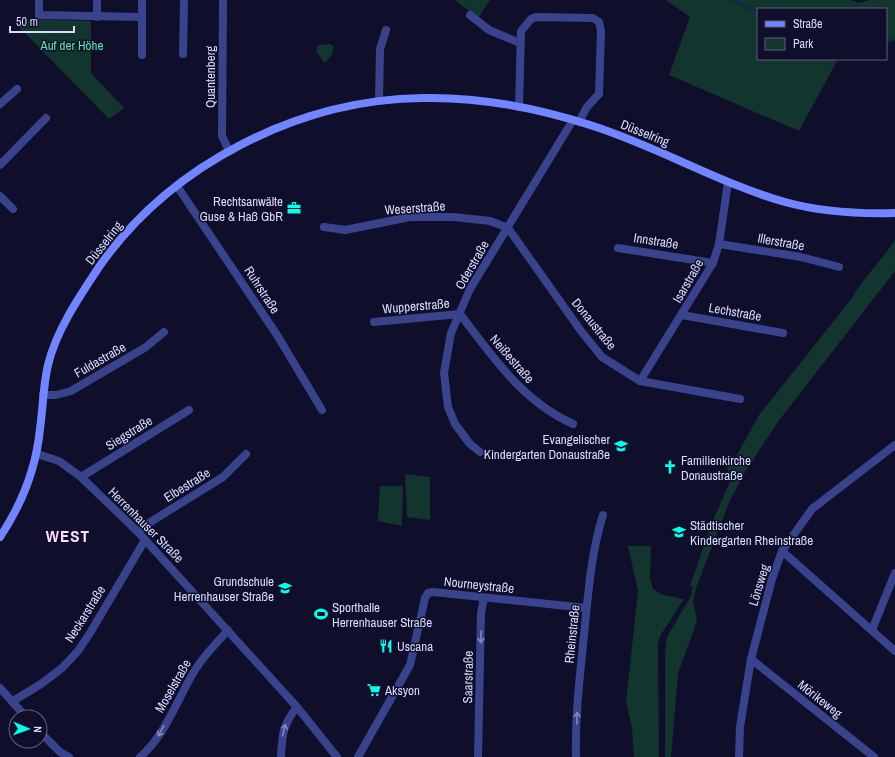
<svg xmlns="http://www.w3.org/2000/svg" width="895" height="757" viewBox="0 0 895 757" font-family="'Archivo Narrow',sans-serif">
	<style>
		.green { fill: #12352e }
		.lines { fill: none; stroke-linecap: round; stroke-linejoin: round }
		.stream { stroke: #082c4b; stroke-width: 2.5 }
		.street { stroke: #38438c; stroke-width: 8 }
		.secondary { stroke: #7085ff; stroke-width: 8 }
		.oneway { stroke: #8087c0 }
		.labels { text-anchor: middle; dominant-baseline: central; stroke-width: 3; stroke-linejoin: round; paint-order: stroke }
		.park-label { font-size: 13px; fill: #5ee6ad; stroke: #0f0f2b }
		.street-label { font-size: 13px; fill: #d9dbff; stroke: #0f0f2b }
		.poi-label { font-size: 13px; fill: #d9dbff; stroke: #0f0f2b; text-anchor: start }
		.district-label { font-size: 17px; font-weight: bold; letter-spacing: 1px; fill: #ffdbf8; stroke: #0f0f2b }
	</style>
	<rect width="100%" height="100%" fill="#0f0f2b"/>
	<!-- green -->
	<g class="green">
		<path d="M455 0H490L478 18Z"/>
		<path d="M666 0H851L858 3 870 0H895V39L886 42V9H758V59H838L799 131 669 75 690 17Z"/>
		<path d="M23 19 91 21V73L124 108 109 119 17 25Z"/>
		<path d="M330 44 333 46C334 54 330 58 324 63L316 51 318 45Z"/>
		<path d="M895 240V271L777 423 747 469 730 500 696 588 693 602 697 621 678 673 671 757H665V655L667 637 691 596 693 587 690 586 711 525 731 479 727 467 732 464 759 415 852 298C864 277 882 260 895 240Z"/>
		<path d="M405 474 430 477V520L407 517Z"/>
		<path d="M380 486H403L402 526 378 521Z"/>
		<path d="M628 546H651L650 578 653 589 663 595 684 599 660 636 658 645 659 757H634L632 728 626 702 638 591Z"/>
	</g>
	<g class="lines">
		<!-- stream -->
		<g class="stream">
			<path d="M732 0 758 12"/>
			<path d="M886 42 895 39"/>
		</g>
		<!-- street -->
		<g class="street">
			<path d="M39 0V15L142 17"/>
			<path d="M223 0 222 136 229 151"/>
			<path d="M470 15 489 30 520 43"/>
			<path d="M97 17V0"/>
			<path d="M183 54 184 0"/>
			<path d="M142 55V0"/>
			<path d="M379 101 380 49 386 30"/>
			<path d="M0 104 17 89"/>
			<path d="M519 107 521 31 531 19 536 17 593 18 599 22 601 31 599 94 587 107 579 122"/>
			<path d="M0 165 46 118"/>
			<path d="M177 186 277 335 322 410"/>
			<path d="M0 196 13 209"/>
			<path d="M324 227 345 230 410 217H454L490 221 508 228 581 331 602 357 640 381 740 399"/>
			<path d="M719 244 801 257 839 267"/>
			<path d="M618 248 713 263"/>
			<path d="M682 315 783 333"/>
			<path d="M374 322 460 314C493 357 522 401 573 424"/>
			<path d="M640 381 713 263 719 244 728 182"/>
			<path d="M43 395H56L71 391 146 347 164 332"/>
			<path d="M480 452 470 444 455 424 448 407 444 373 451 333 470 289 573 120"/>
			<path d="M37 454 59 461 81 477 138 532 297 707 337 757"/>
			<path d="M81 477 189 410"/>
			<path d="M138 532 152 521 223 477 246 454"/>
			<path d="M782 551 895 651"/>
			<path d="M872 630 895 573"/>
			<path d="M751 659 874 757"/>
			<path d="M0 688 26 717"/>
			<path d="M13 701 41 684 62 668 78 651 90 633 145 540"/>
			<path d="M40 732 60 752 69 757"/>
			<path d="M140 757C166 735 177 699 195 670 204 655 217 643 228 630"/>
			<path d="M281 757C282 735 283 724 297 707"/>
			<path d="M358 757 410 665 425 598 428 593 433 592 586 608"/>
			<path d="M478 757 481 613 484 598"/>
			<path d="M576 757C575 716 580 675 584 635 588 595 591 553 603 515"/>
			<path d="M739 757 740 727 751 659 772 579 782 551 812 509 895 445"/>
		</g>
		<!-- secondary -->
		<path class="secondary" d="M0 537C22 504 36 469 40 429 43 408 43 386 48 365 56 331 79 297 99 267 170 165 299 99 423 98 479 97 537 108 590 125 657 146 718 183 785 202 821 212 858 214 895 213"/>
	</g>
	<!-- one-way arrows -->
	<defs><path id="oneway-shaft" d="M-6 0H5M1.5-3L5.5 0L1.5 3" fill="none" stroke-width="1.6" stroke-linecap="round" stroke-linejoin="round"/></defs>
	<g class="oneway">
		<use href="#oneway-shaft" transform="translate(481 637) rotate(91)"/>
		<use href="#oneway-shaft" transform="translate(577 718) rotate(-88)"/>
		<use href="#oneway-shaft" transform="translate(284 730) rotate(-76)"/>
		<use href="#oneway-shaft" transform="translate(161 731) rotate(118)"/>
	</g>
	<!-- icons -->
	<defs>
		<g id="office-bare" transform="scale(1.08)"><path d="M-6-3h4V-5.5h4V-3h4V5H-6ZM-1-4.5V-3h2v-1.5ZM-6 0V1H6V0Z" fill="#05ffed" stroke="#0f0f2b" stroke-width="2.5" paint-order="stroke"/></g>
		<g id="school-bare" transform="scale(1.08)"><path d="M0-5L7-2L0 1L-7-2ZM-4 1L0 2.5L4 1V4Q0 6-4 4Z" fill="#05ffed" stroke="#0f0f2b" stroke-width="2.5" paint-order="stroke"/></g>
		<g id="church-bare" transform="scale(1.08)"><path d="M-1.2-6h2.4v3.5h3.3v2.4h-3.3V6h-2.4V-.1h-3.3v-2.4h3.3Z" fill="#05ffed" stroke="#0f0f2b" stroke-width="2.5" paint-order="stroke"/></g>
		<g id="stadium-bare" transform="scale(1.08)"><path d="M0-5a6.5 5 0 1 0 0 10a6.5 5 0 1 0 0-10ZM-3.5-1.8h7v3.6h-7Z" fill="#05ffed" stroke="#0f0f2b" stroke-width="2.5" paint-order="stroke"/></g>
		<g id="restaurant-bare" transform="scale(1.08)"><path d="M-5-6h1v4h1v-4h1v4h1v-4h1v5L-1.5 .5V6h-2V.5L-5-1ZM5-6V6H3V1.5H1.5Q1.5-4 5-6Z" fill="#05ffed" stroke="#0f0f2b" stroke-width="2.5" paint-order="stroke"/></g>
		<g id="supermarket-bare" transform="scale(1.08)"><path d="M-6-5.5h2.5l.6 2H6L4.5 2H-2.5L-4.4-4H-6ZM-1.5 3.2a1.3 1.3 0 1 0 .1 0ZM3 3.2a1.3 1.3 0 1 0 .1 0Z" fill="#05ffed" stroke="#0f0f2b" stroke-width="2.5" paint-order="stroke"/></g>
	</defs>
	<g fill-rule="evenodd">
		<use href="#office-bare" x="294" y="208"/>
		<use href="#school-bare" x="621" y="446"/>
		<use href="#church-bare" x="670" y="467"/>
		<use href="#school-bare" x="679" y="532"/>
		<use href="#school-bare" x="285" y="588"/>
		<use href="#stadium-bare" x="321" y="614"/>
		<use href="#restaurant-bare" x="386" y="646"/>
		<use href="#supermarket-bare" x="374" y="690"/>
	</g>
	<g class="labels">
		<!-- park labels -->
		<g class="park-label">
			<text x="72" y="45">Auf der Höhe</text>
		</g>
		<!-- street labels -->
		<g class="street-label">
			<text transform="translate(210 77) rotate(-90)">Quantenberg</text>
			<text transform="translate(645 133) rotate(22)">Düsselring</text>
			<text transform="translate(415 208) rotate(-4)">Weserstraße</text>
			<text transform="translate(656 241) rotate(9)">Innstraße</text>
			<text transform="translate(781 242) rotate(10)">Illerstraße</text>
			<text transform="translate(104 243) rotate(-52)">Düsselring</text>
			<text transform="translate(472 265) rotate(-60)">Oderstraße</text>
			<text transform="translate(688 281) rotate(-60)">Isarstraße</text>
			<text transform="translate(262 290) rotate(57)">Ruhrstraße</text>
			<text transform="translate(416 306) rotate(-5)">Wupperstraße</text>
			<text transform="translate(735 312) rotate(10)">Lechstraße</text>
			<text transform="translate(594 324) rotate(51)">Donaustraße</text>
			<text transform="translate(512 359) rotate(49)">Neißestraße</text>
			<text transform="translate(100 360) rotate(-30)">Fuldastraße</text>
			<text transform="translate(129 433) rotate(-32)">Siegstraße</text>
			<text transform="translate(187 485) rotate(-32)">Elbestraße</text>
			<text transform="translate(146 525) rotate(45)">Herrenhauser Straße</text>
			<text transform="translate(479 585) rotate(6)">Nourneystraße</text>
			<text transform="translate(759 585) rotate(-73)">Lönsweg</text>
			<text transform="translate(85 614) rotate(-58)">Neckarstraße</text>
			<text transform="translate(572 634) rotate(-84)">Rheinstraße</text>
			<text transform="translate(468 677) rotate(-89)">Saarstraße</text>
			<text transform="translate(173 686) rotate(-60)">Moselstraße</text>
			<text transform="translate(820 699) rotate(38)">Mörikeweg</text>
		</g>
		<!-- poi labels -->
		<g class="poi-label">
			<text x="283" y="201" text-anchor="end">Rechtsanwälte<tspan x="283" dy="15">Guse &amp; Haß GbR</tspan></text>
			<text x="610" y="439" text-anchor="end">Evangelischer<tspan x="610" dy="15">Kindergarten Donaustraße</tspan></text>
			<text x="681" y="460">Familienkirche<tspan x="681" dy="15">Donaustraße</tspan></text>
			<text x="690" y="525">Städtischer<tspan x="690" dy="15">Kindergarten Rheinstraße</tspan></text>
			<text x="274" y="581" text-anchor="end">Grundschule<tspan x="274" dy="15">Herrenhauser Straße</tspan></text>
			<text x="332" y="607">Sporthalle<tspan x="332" dy="15">Herrenhauser Straße</tspan></text>
			<text x="397" y="646">Uscana</text>
			<text x="385" y="690">Aksyon</text>
		</g>
		<!-- district labels -->
		<g class="district-label">
			<text x="68" y="535">WEST</text>
		</g>
	</g>
	<!-- legend -->
	<rect x="757" y="8" width="130" height="52" fill="#0f0f2b" stroke="#606180"/>
	<rect x="765" y="21" width="20" height="6" fill="#7085ff" stroke="#606180"/>
	<text x="793" y="28" font-size="12" fill="#d9dbff">Straße</text>
	<rect x="765" y="38" width="20" height="12" fill="#12352e" stroke="#606180"/>
	<text x="793" y="48" font-size="12" fill="#d9dbff">Park</text>
	<!-- north arrow -->
	<g transform="translate(28 729) rotate(92)"><circle r="19" fill="#0f0f2b" stroke="#606180"/>
	<path d="M0-3L7 15L0 10L-7 15Z" fill="#05ffed"/>
	<text y="-6" font-size="11" font-weight="bold" text-anchor="middle" fill="#d9dbff">N</text>
	</g>
	<!-- scale -->
	<path d="M10 26v6h64v-6" fill="none" stroke="#d9dbff" stroke-width="2"/>
	<text x="16" y="26" font-size="12" fill="#d9dbff" stroke="#0f0f2b" stroke-width="3" paint-order="stroke">50 m</text>
</svg>
